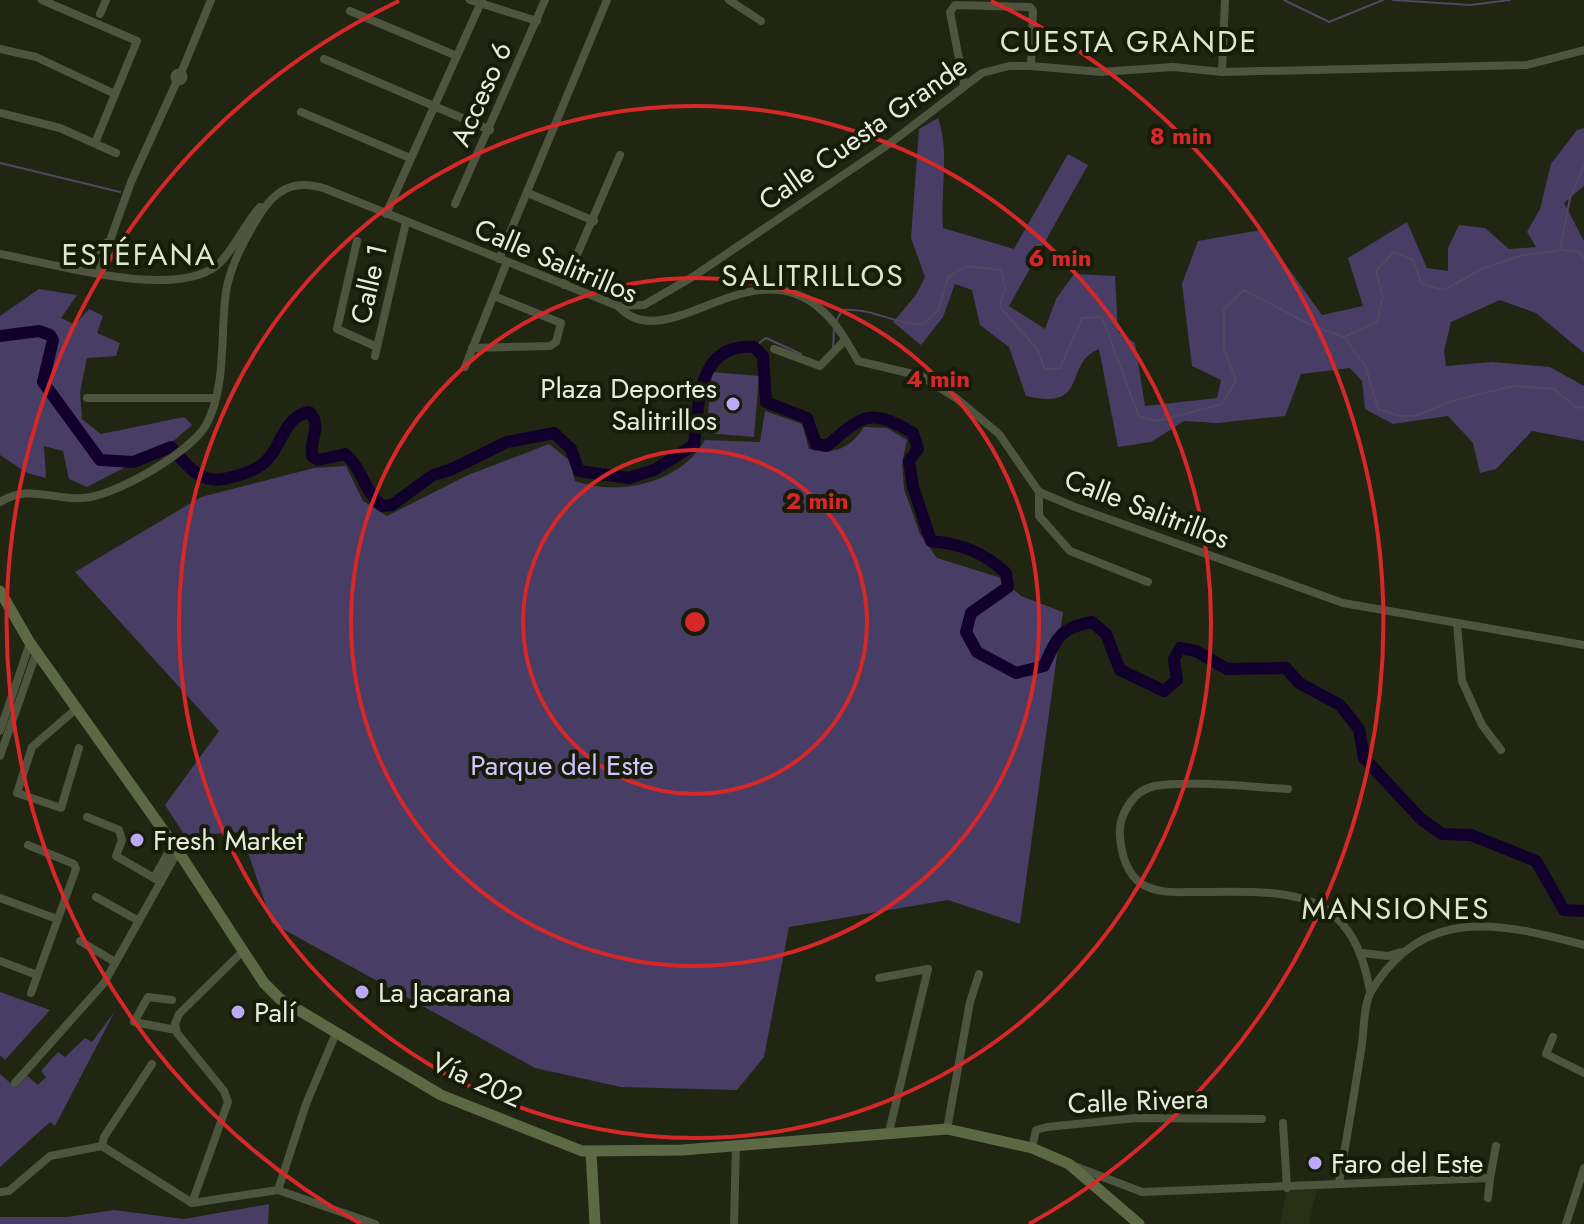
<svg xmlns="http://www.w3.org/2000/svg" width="1584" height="1224" viewBox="0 0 1584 1224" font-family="Jost,sans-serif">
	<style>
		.built { fill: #282f15 }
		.green { fill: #483d65 }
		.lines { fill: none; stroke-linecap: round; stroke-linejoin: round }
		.stream { stroke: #514761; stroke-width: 2 }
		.river { stroke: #11002b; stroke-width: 12 }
		.street { stroke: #4e553f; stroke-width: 8 }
		.secondary { stroke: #5d6844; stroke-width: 11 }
		.ring { fill: none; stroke: #d62828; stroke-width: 4 }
		.poi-dot { fill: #bca9f5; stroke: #171c09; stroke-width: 3 }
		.labels { text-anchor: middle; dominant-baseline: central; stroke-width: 8; stroke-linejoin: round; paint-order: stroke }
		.street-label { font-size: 28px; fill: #e7ecdf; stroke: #171c09 }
		.poi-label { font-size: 28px; fill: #e7ecdf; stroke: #171c09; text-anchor: start }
		.park-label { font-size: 28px; fill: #d2c5ff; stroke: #171c09 }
		.neighbourhood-label { font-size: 30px; letter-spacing: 2px; fill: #dee7cd; stroke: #171c09 }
		.centre { fill: #d62828; stroke: #171c09; stroke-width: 4 }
		.ring-label { font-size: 24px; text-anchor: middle; font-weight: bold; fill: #d62828; stroke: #171c09; stroke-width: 8; stroke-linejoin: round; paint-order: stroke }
	</style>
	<rect width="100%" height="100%" fill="#202612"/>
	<!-- built -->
	<path class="built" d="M1318 1186 1309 1224H1280L1287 1188Z"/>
	<!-- green -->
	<g class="green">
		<path d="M938 118C950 151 940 192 943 228L1014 249 1068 154 1088 165 1009 306 1045 329 1056 299 1074 274 1115 276 1118 332 1135 343 1145 406 1217 398 1221 380 1192 366 1182 284 1198 241 1261 230 1322 315 1363 306 1348 258 1407 222 1427 268 1448 271V248L1459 225 1485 228 1509 249 1536 247 1527 232 1540 209 1551 164 1577 130 1584 128V186L1564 203 1584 241V353L1536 313 1500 300 1451 322 1444 351 1446 366 1492 362 1550 367 1584 386V441L1532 431 1496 469 1480 473 1473 443 1448 416 1393 424 1365 409 1362 381 1350 368 1301 374 1285 416 1217 423 1184 421 1151 442 1118 447 1099 349C1062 364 1091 411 1026 396L1009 347 980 325 972 290 955 284 943 317 921 345 893 322 916 295 925 277 911 238 919 129Z"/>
		<path d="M39 289 77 295 61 318 75 325 89 309 103 316 97 333 120 343 116 356 87 358 80 392 82 419 101 434 184 417 192 425 170 444 87 487 69 479 63 451 44 446 46 478 27 473 0 455V316Z"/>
		<path d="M712 372 759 376 754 437 706 433Z"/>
		<path d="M765 411 802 424 809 449C834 455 850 449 864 427L887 428 907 440 902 463 904 489 920 534 937 558 998 577 1021 596 1063 612 1020 924 948 900 789 927 764 1057 737 1090 621 1087 535 1068 272 923 241 832 185 836 165 805 219 731 75 572 201 497 314 468 346 466 363 501 387 516 468 475 549 444 569 460 575 481C619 497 681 483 705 440L760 442Z"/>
		<path d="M0 992 50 1010 5 1060 0 1055Z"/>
		<path d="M115 1011 55 1126 50 1122 0 1167V1074L16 1088 27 1076 38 1085 46 1077 41 1071 58 1052 65 1057 85 1038 92 1042Z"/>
		<path d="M269 1204 268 1224H0V1217H67L114 1210 184 1219Z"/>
	</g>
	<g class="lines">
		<!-- stream -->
		<g class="stream">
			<path d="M1284 0 1329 22 1383 0"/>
			<path d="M1393 0 1470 5 1510 0"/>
			<path d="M0 163 120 192"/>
			<path d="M1560 250 1579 252 1584 258"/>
			<path d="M836 322 842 310C871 307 895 325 923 324L938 311 948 277 966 266 1001 270 1005 287 1000 307 1037 349 1045 369 1060 368 1082 318 1102 317 1139 417 1158 421 1222 404 1236 380 1224 349V309L1244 290 1309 324 1344 337 1366 367 1378 409 1399 416H1415L1455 400 1514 386 1554 389 1576 407 1584 408"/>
			<path d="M1346 336 1377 322 1383 297 1376 271 1394 252 1413 260 1422 284 1444 290 1482 269 1520 256 1560 250 1570 198 1584 166"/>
			<path d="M754 347 766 338 801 354"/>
			<path d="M833 349 834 328"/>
		</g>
		<!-- river -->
		<path class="river" d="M0 336 39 331 50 335 53 340 43 382 100 460 133 462 171 447C189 468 202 487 232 477 244 474 257 470 266 461 283 445 283 417 309 412 323 425 309 440 312 456L318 460 345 454C362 467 364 492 382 506L392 505 433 475 450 470 507 442 554 433 571 449 579 471 629 478 654 470 694 445C699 403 697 343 754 347L763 356 766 402 807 418 816 444 827 446C863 415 869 407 913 433L918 449 909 461 913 487 931 541C962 544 983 552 1006 573L1008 587 971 613 966 632 977 652 1016 673 1044 666C1057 637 1060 628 1092 622L1106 634 1120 670 1164 691 1177 680 1174 659 1180 648 1196 651 1227 669 1286 668 1299 683 1340 705 1359 729 1364 758 1421 819 1442 834 1471 835 1536 861 1564 910 1584 911"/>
		<!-- street -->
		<g class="street">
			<path d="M42 0 137 41 95 143"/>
			<path d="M470 0 537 21"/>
			<path d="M729 0 761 21"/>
			<path d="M350 11 457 56"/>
			<path d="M100 14 106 0"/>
			<path d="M0 49 36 57 115 94"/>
			<path d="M324 59 490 130"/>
			<path d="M1222 72 1225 0"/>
			<circle cx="179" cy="77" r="4.5"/>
			<path d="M181 73 211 0"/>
			<path d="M964 85 950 12 955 5 1030 7 1033 11 1031 66"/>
			<path d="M301 112 410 158"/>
			<path d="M0 113 60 128 116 153"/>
			<path d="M528 193 594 221"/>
			<path d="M455 204 545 0"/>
			<path d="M386 214 482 0"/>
			<path d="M357 241 337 329 377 347"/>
			<path d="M0 254C52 263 171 300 216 266 232 254 244 224 260 207"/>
			<path d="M499 259 607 0"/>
			<path d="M87 271 94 253 106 243"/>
			<path d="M98 274 131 182 177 81"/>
			<path d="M564 285 620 155"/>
			<path d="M618 306 644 305 694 276 889 144 982 73 1009 66H1031L1101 72 1173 67 1222 72 1527 65 1584 50"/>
			<path d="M472 348 550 346 556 342 561 323 494 296"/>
			<path d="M774 349 820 366 845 340"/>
			<path d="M375 356 406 222"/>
			<path d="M465 367 507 262"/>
			<path d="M87 398H215"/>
			<path d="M1039 492V516L1070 551 1148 582"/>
			<path d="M0 502C29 484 51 500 82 498 114 497 191 452 206 425 227 387 220 333 226 292 230 267 244 240 257 219 274 190 293 178 326 189L618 306C666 359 747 249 818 307 836 321 847 342 858 361L921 376 956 398 999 434 1039 492 1075 507 1343 603 1584 645"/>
			<path d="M1457 623 1462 681 1482 725 1501 750"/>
			<path d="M76 709 32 747 17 793 61 808 79 748"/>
			<path d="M0 731 30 643"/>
			<path d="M0 756 37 651"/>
			<path d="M1288 789C1252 787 1188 780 1155 786 1133 790 1118 816 1120 836 1121 853 1127 875 1142 884 1158 894 1177 892 1195 892 1285 892 1351 883 1370 991"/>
			<path d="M87 817 119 830 122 840 116 856 161 882"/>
			<path d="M28 845 74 864 76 869 31 993"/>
			<path d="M154 878 173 844"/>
			<path d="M96 897 139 921"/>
			<path d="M0 898 57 919"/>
			<path d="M80 941 115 962"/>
			<path d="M1362 953 1388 956 1401 952"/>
			<path d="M0 961 37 975"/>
			<path d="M879 978 928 969 889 1132"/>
			<path d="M172 1000 148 997 134 1022 176 1030"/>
			<path d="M1553 1037 1546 1054 1584 1073"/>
			<path d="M15 1083 104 983 178 851"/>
			<path d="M1283 1123 1287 1188"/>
			<path d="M947 1129 970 1002 979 974"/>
			<path d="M102 1146 192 1203 278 1190 375 1224"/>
			<path d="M102 1146 104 1137 152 1064"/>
			<path d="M1032 1148 1036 1130 1047 1127 1136 1118 1262 1119"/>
			<path d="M1077 1167 1142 1192 1490 1178 1496 1146"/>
			<path d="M1339 1183C1347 1136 1355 1090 1362 1044 1364 1028 1364 1002 1372 990 1425 904 1501 923 1584 945"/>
			<path d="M278 1190 306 1104 336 1033"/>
			<path d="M0 1192 9 1191 50 1156 102 1146"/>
			<path d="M1488 1198 1490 1178"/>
			<path d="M192 1203 228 1102 224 1091 177 1033 175 1024 179 1014 242 952"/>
			<path d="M734 1224 736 1145"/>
			<path d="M1566 1224 1584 1168"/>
		</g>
		<!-- secondary -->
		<g class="secondary">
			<path d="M0 591 30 643 178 851 264 983 280 999 441 1095 582 1151 682 1150 947 1129 1032 1148 1069 1164 1139 1224"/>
			<path d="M591 1152 595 1224"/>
		</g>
	</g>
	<!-- distance rings -->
	<g class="ring">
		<circle cx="695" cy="622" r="172"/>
		<circle cx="695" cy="622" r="344"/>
		<circle cx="695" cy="622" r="516"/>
		<path d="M361 1224A688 688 0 0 1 399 1M991 1A688 688 0 0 1 1029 1224"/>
	</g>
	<!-- markers -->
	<g class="poi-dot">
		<circle cx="733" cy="404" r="8"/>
		<circle cx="137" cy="840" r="8"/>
		<circle cx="362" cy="992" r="8"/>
		<circle cx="238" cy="1012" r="8"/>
		<circle cx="1315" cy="1163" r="8"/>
	</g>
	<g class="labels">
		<!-- street labels -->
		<g class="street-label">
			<text transform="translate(481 94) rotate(-66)">Acceso 6</text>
			<text transform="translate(863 133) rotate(-35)">Calle Cuesta Grande</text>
			<text transform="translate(556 261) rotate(23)">Calle Salitrillos</text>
			<text transform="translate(369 284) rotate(-77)">Calle 1</text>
			<text transform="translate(1147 509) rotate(21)">Calle Salitrillos</text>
			<text transform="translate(477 1080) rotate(24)">Vía 202</text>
			<text transform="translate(1138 1101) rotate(-2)">Calle Rivera</text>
		</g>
		<!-- poi labels -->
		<g class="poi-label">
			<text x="717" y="388" text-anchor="end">Plaza Deportes<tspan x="717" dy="32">Salitrillos</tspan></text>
			<text x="153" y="840">Fresh Market</text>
			<text x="378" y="992">La Jacarana</text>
			<text x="254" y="1012">Palí</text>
			<text x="1331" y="1163">Faro del Este</text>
		</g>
		<!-- park labels -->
		<g class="park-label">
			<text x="562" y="765">Parque del Este</text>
		</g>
		<!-- neighbourhood labels -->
		<g class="neighbourhood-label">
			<text x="1129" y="41">CUESTA GRANDE</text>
			<text x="139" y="254">ESTÉFANA</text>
			<text x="813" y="275">SALITRILLOS</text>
			<text x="1396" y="908">MANSIONES</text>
		</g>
	</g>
	<circle cx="695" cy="622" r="12" class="centre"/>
	<g class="ring-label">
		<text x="1181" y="144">8 min</text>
		<text x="1060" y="266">6 min</text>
		<text x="938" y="387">4 min</text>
		<text x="817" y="509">2 min</text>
	</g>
</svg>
